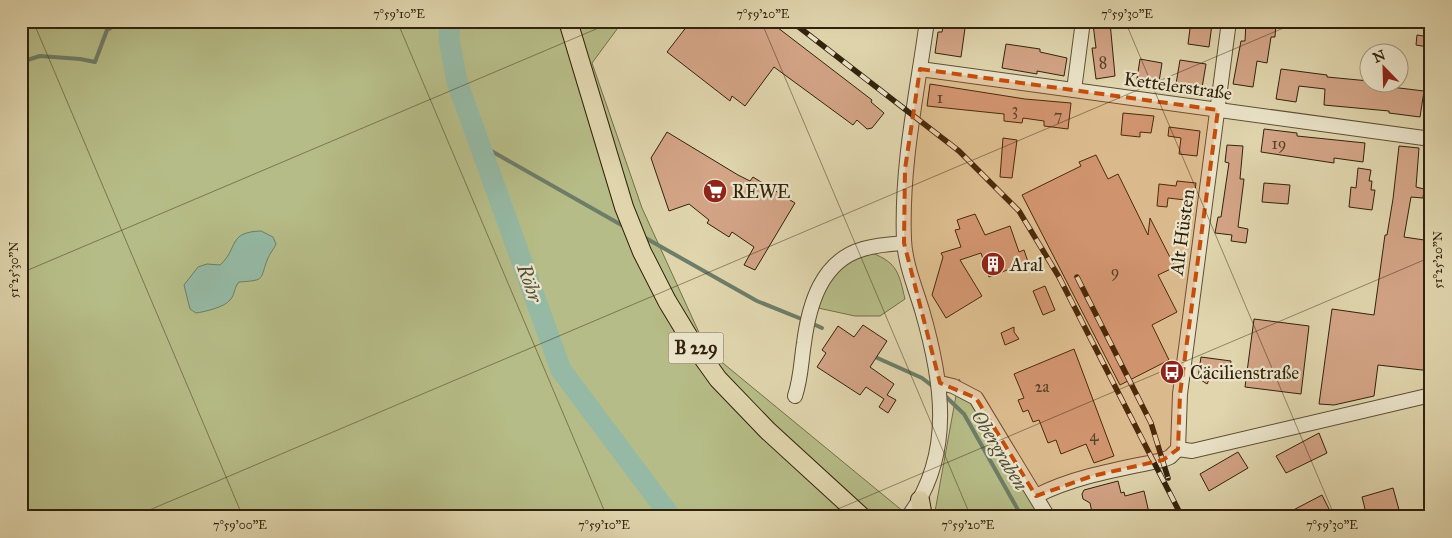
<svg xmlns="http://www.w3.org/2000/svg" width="1452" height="538" viewBox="0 0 1452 538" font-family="'IM FELL Great Primer',serif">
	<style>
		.green { fill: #b6bc87; stroke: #746f4a }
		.water { fill: #95b9a4; stroke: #6d7d67 }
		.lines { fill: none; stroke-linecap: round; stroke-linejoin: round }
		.stream { stroke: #6d7d67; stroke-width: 4 }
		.river { stroke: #95b9a4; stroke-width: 21 }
		.building { fill: #d3a486; stroke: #32220c }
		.minor-casing { stroke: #5e4f34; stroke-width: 16 }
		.major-casing { stroke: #32220c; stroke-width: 20 }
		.minor { stroke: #ebe4ca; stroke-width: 14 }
		.major { stroke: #e0d5ad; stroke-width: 18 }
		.rail-casing { stroke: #32220c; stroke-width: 5.5 }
		.rail { stroke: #ebe4ca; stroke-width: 4; stroke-dasharray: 11; stroke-linecap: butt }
		.marked { fill: #c44e0c; fill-opacity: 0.2; stroke: #c44e0c; stroke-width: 4; stroke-dasharray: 10 6; stroke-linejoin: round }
		.ticks { fill: none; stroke: #32220c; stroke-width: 1; stroke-opacity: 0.45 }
		.labels { text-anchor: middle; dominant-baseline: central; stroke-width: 4.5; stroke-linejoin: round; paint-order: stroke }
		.number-label { font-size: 16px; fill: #5a422a }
		.shield { fill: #ebe4ca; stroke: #6a5c45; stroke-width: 1 }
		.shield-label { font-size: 18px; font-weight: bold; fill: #32220c }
		.street-label { font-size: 19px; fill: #32220c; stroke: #ebe4ca }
		.poi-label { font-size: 19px; fill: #32220c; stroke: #ebe4ca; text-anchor: start }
		.water-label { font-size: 20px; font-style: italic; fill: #504f3a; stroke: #ebe4ca }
		.neatline { fill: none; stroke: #32220c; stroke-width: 2 }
		.ticks-label { font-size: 12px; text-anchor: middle; fill: #32220c }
	</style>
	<rect width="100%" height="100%" fill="#e0d5ad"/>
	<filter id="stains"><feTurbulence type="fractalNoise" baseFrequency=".004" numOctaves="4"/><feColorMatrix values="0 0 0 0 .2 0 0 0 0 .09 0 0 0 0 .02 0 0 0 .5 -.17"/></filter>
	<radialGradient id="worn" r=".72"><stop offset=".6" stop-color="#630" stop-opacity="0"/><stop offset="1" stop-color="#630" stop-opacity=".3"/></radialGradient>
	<!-- green -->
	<g class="green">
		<path d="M21 21H623L592 63 642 208 707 350 910 517H21Z"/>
		<path d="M872 253C898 263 899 274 905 299L880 316H855L818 308C829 276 840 264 872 253Z"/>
		<path d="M959 379 1045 517H934Z"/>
	</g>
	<!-- water -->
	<path class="water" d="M261 231 273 237 276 244C274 249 270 253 268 258 259 280 267 280 239 282 234 287 235 295 230 300 225 307 204 312 196 313L190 309 184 285 198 267 207 264 220 265C239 248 227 232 261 231Z"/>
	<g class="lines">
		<!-- stream -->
		<g class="stream">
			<path d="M21 62 40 56 80 59 95 62 107 30 123 21"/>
			<path d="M479 144 625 227"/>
			<path d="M642 236 757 301 804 320"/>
			<path d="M811 323 822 328"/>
			<path d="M873 356 922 378 935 388"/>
			<path d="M943 394 964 414 1022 517"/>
		</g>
		<!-- river -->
		<path class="river" d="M450 21 449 39 457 82 561 370 671 517"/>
	</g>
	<!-- building -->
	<g class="building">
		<path d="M691 21H769L872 100 871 102 884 113 872 128 867 129 857 120 853 125 774 67 745 106 732 96 730 101 667 52Z"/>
		<path d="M944 21H966L961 57 935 53 938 32H942Z"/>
		<path d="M1191 21 1212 24 1209 47 1188 44Z"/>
		<path d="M1246 21H1276L1275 37H1271L1267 63 1257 61 1253 87 1233 84 1241 41H1245Z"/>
		<path d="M1110 22 1115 76 1096 79 1092 48H1096L1093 24Z"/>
		<path d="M1417 35 1430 37 1428 47 1416 45Z"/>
		<path d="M1006 44 1040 49V52L1067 58 1064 76 1037 71V74L1002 68Z"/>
		<path d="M1140 59 1162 63 1158 88 1136 85Z"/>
		<path d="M1180 60 1206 64 1201 94 1175 90Z"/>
		<path d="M1281 69 1327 75V77L1369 81 1370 82 1391 84V87L1424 91 1420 117 1389 113V111L1324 105 1325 89 1299 86 1296 102 1276 99Z"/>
		<path d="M930 84 1025 99 1071 103 1068 129 1044 126V121L1023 118 1022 123 1004 121V114L927 106Z"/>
		<path d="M1123 113 1154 116 1151 133 1140 132V137L1121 135Z"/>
		<path d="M1169 127 1200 131 1197 156 1179 154 1181 138 1168 136Z"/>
		<path d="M1264 129 1297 133V136L1365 143 1363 162 1334 158V163L1261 152Z"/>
		<path d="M667 132 738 175 750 181 753 177 795 203 755 270 744 265 754 247 732 232 729 237 707 223 709 220 689 204 669 211 651 158Z"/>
		<path d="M1003 138 1017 140 1012 178 1000 177Z"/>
		<path d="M1227 145 1243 146 1240 179H1244L1238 227 1248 229 1246 243 1231 241 1232 235 1215 233 1218 217H1221L1229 163 1225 162Z"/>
		<path d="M1399 146 1419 148 1416 187 1424 189 1423 198 1411 197 1404 237 1431 241V371L1378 365 1374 396 1334 405 1319 404 1332 309 1374 315 1385 235H1387L1393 199Z"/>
		<path d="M1096 155 1108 179 1118 174 1148 235 1150 218 1175 267 1158 275 1177 312 1152 325 1169 360 1120 385 1022 195 1081 166 1079 162Z"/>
		<path d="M1358 168 1371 170 1369 181H1372L1371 190H1375L1372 210 1349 207 1351 187 1356 188Z"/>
		<path d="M1177 181 1196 183 1194 201 1168 198 1167 207 1157 206 1159 184 1176 186Z"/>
		<path d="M1264 183 1290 185 1288 204 1262 202Z"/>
		<path d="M975 214 985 235 1010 226 1019 252 1024 250 1028 262 989 277 981 253 960 260 982 296 946 318 932 295 943 257 941 253 961 247 955 230 960 229 957 220Z"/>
		<path d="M1045 286 1055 310 1043 315 1033 291Z"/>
		<path d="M1254 319 1309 326 1301 394 1245 387Z"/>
		<path d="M863 325 887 341 870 367 894 384 887 395 896 400 888 413 879 407 884 399 866 387 860 395 817 367 826 353 822 350 838 326 854 337Z"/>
		<path d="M1014 327V332L1019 339 1005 345 1001 333Z"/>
		<path d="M1074 349 1114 456 1094 463 1086 444 1061 454 1056 440 1048 443 1039 420 1033 422 1028 410 1023 412 1018 400 1024 398 1014 374Z"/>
		<path d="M1201 357 1231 361 1229 378 1211 376 1207 384 1198 378Z"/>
		<path d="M1319 433 1327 453 1286 473 1276 456Z"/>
		<path d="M1238 452 1248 468 1209 491 1200 474Z"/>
		<path d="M1118 481 1121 493 1124 492 1125 496 1144 491 1150 517H1093L1090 503 1083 499 1082 494 1084 490Z"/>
		<path d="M1393 488 1401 517H1367L1362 497Z"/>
		<path d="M1322 495 1333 517H1280Z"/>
	</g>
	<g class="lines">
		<!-- minor casing -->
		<g class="minor-casing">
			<g id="minor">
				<path d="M920 69 1431 139"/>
				<path d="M1074 90 1083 21"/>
				<path d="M940 383 953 386 976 398 1048 517"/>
				<path d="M795 396C801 378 801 362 804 343 809 305 821 261 863 249 876 245 891 244 904 243"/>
				<path d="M1178 449 1192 451 1431 395"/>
				<path d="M1036 496C1075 476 1120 469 1163 460L1170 457 1178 449 1180 394 1229 21"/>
				<path d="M908 517C955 454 942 379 922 310 915 287 905 263 904 240 901 166 917 94 927 21"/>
			</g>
		</g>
		<!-- major casing -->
		<g class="major-casing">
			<g id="major">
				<path d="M568 21 624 207 642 252 667 301 693 344 718 379 768 431 862 517"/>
				<path d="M920 500 923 517"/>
			</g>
		</g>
		<!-- minor -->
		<use href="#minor" class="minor"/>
		<!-- major -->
		<use href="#major" class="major"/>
		<!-- rail casing -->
		<g class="rail-casing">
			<g id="rail">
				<path d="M791 21 959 151 1019 211 1059 277 1182 517"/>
				<path d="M1077 277 1151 423 1168 478"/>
			</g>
		</g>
		<!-- rail -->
		<use href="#rail" class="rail"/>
	</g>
	<!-- marked area -->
	<path class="marked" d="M920 69 1218 110 1180 394 1178 449 1163 460 1092 476 1036 496 976 398 940 383 904 243 905 169Z"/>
	<!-- ticks -->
	<path class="ticks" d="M33 21 243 517M397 21 607 517M761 21 971 517M1125 21 1335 517M21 273 615 21M133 517 1300 21M819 517 1431 257"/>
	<!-- icons -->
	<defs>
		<g id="supermarket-disc" transform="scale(1.25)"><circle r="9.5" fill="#8f2418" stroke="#ebe4ca"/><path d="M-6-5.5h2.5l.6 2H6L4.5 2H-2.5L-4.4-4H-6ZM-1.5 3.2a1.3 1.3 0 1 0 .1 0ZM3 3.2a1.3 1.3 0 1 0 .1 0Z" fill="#fff"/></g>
		<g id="building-disc" transform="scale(1.25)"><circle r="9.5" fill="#8f2418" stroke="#ebe4ca"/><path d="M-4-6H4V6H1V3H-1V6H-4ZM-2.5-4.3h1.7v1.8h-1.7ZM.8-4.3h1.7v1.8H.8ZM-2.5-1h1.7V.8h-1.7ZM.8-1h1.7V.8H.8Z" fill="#fff"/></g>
		<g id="bus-disc" transform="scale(1.25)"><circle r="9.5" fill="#8f2418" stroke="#ebe4ca"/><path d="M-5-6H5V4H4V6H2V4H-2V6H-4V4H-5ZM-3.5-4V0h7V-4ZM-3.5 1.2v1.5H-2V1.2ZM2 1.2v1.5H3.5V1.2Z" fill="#fff"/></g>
	</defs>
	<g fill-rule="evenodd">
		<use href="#supermarket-disc" x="715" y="191"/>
		<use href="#building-disc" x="993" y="264"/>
		<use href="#bus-disc" x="1172" y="372"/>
	</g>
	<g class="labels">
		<!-- number labels -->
		<g class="number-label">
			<text x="1103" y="62">8</text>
			<text x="940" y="97">1</text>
			<text x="1015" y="109">3</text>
			<text x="1058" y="115">7</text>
			<text x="1279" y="143">19</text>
			<text x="1115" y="271">9</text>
			<text x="1042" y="386">2a</text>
			<text x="1094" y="435">4</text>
		</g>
		<!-- shield labels -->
		<rect class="shield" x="668.5" y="332.5" width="55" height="31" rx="4"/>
		<g class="shield-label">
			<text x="696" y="348">B 229</text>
		</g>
		<!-- street labels -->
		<g class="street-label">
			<text transform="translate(1178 86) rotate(8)">Kettelerstraße</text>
			<text transform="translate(1182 232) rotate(-82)">Alt Hüsten</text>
		</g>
		<!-- poi labels -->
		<g class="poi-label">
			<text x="732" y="191">REWE</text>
			<text x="1010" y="264">Aral</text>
			<text x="1190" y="372">Cäcilienstraße</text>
		</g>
		<!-- water labels -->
		<g class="water-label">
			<text transform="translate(530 283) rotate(70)">Röhr</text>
			<text transform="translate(1000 450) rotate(59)">Obergraben</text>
		</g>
	</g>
	<!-- margin -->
	<rect width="1452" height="538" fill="none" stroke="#e0d5ad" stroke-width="55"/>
	<!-- north arrow -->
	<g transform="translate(1384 68) rotate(337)"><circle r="24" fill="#ebe4ca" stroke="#a1967e"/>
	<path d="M0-4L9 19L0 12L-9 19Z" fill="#8f2418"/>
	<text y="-8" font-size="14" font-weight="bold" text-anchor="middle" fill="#32220c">N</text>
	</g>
	<rect x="28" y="28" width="1396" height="482" class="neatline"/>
	<g class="ticks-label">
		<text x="399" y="18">7°59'10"E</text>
		<text x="763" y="18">7°59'20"E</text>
		<text x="1127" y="18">7°59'30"E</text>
		<text transform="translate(1438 260) rotate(-90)" y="4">51°25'20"N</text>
		<text transform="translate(14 270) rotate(-90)" y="4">51°25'30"N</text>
		<text x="240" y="529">7°59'00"E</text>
		<text x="604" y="529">7°59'10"E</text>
		<text x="968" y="529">7°59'20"E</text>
		<text x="1332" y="529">7°59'30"E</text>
	</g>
	<rect width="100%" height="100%" filter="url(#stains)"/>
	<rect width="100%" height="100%" fill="url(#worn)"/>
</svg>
